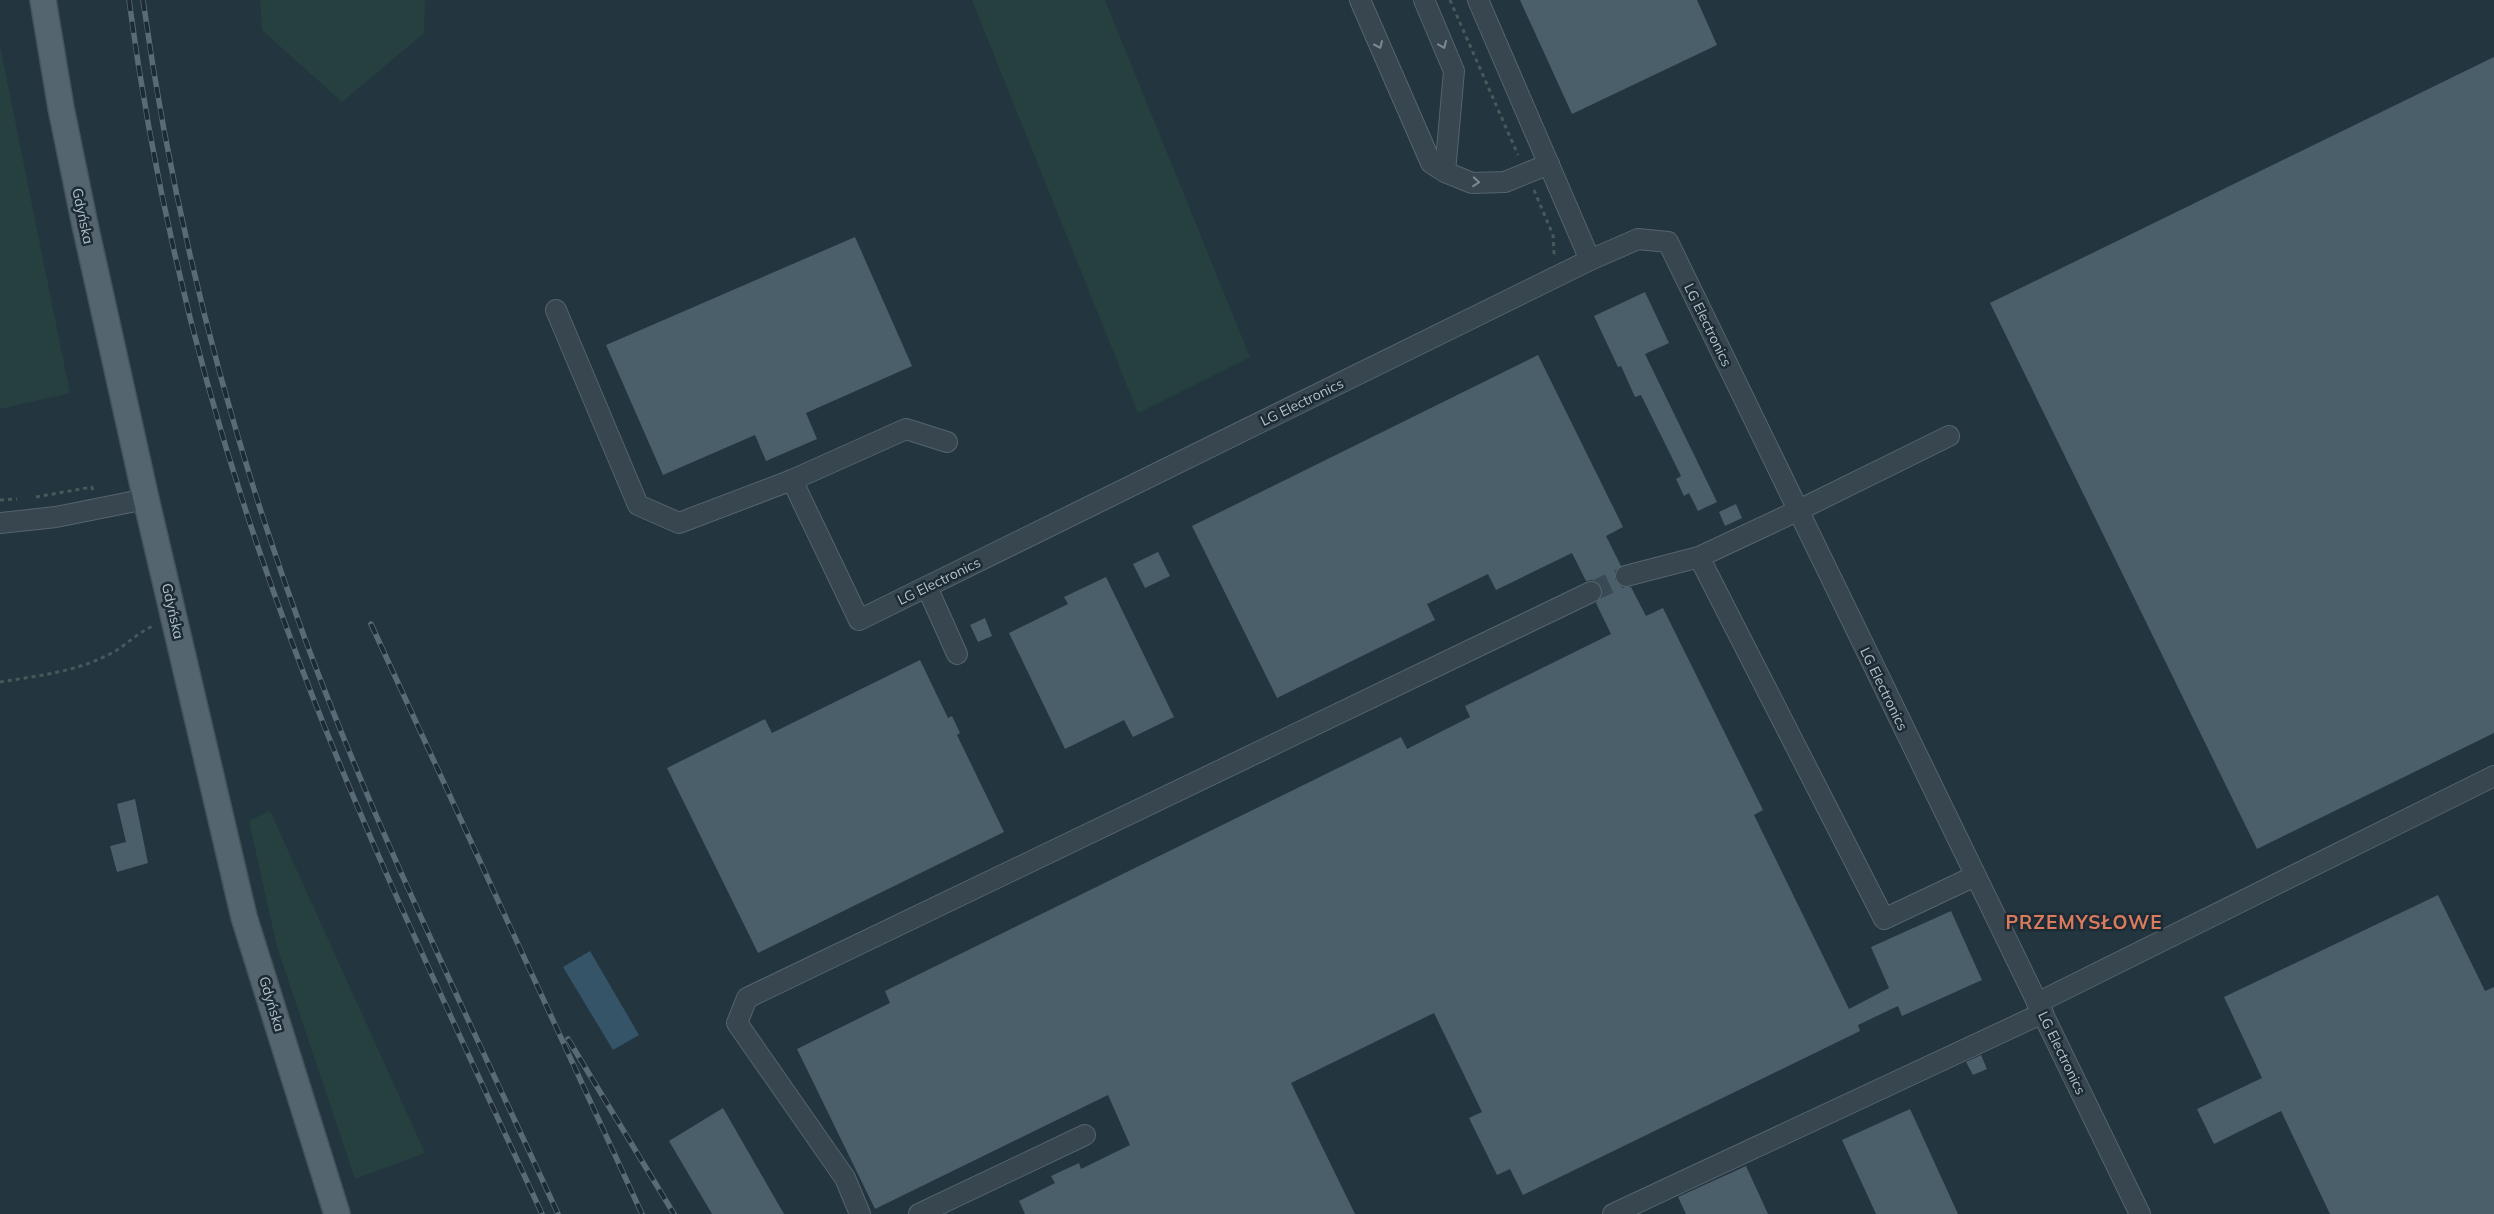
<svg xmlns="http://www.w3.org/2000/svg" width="2494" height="1214" viewBox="0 0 2494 1214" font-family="Mulish,sans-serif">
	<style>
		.green { fill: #25403e }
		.water { fill: #355467 }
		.building { fill: #4b5f6b }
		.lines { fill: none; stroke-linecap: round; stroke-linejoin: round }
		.minor-tunnel { stroke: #394a54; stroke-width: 20; stroke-dasharray: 20 10; stroke-linecap: butt }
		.minor-casing { stroke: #55646d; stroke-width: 22 }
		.major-casing { stroke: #43525b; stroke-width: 28 }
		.path { stroke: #435c5a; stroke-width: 3; stroke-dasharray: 4 4; stroke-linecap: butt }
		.minor { stroke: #37464f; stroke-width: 20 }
		.major { stroke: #55656f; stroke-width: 25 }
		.rail-casing { stroke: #586b76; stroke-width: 5.5 }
		.rail { stroke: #1c2b34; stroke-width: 4; stroke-dasharray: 11; stroke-linecap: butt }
		.oneway { stroke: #7b8a93 }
		.labels { text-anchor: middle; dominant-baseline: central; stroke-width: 5; stroke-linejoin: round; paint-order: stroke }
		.street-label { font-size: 14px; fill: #b3c1ca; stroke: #1c2b34 }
		.district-label { font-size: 19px; font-weight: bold; letter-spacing: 1px; fill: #db7a5d; stroke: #1c2b34 }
	</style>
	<rect width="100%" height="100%" fill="#23353f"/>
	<!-- green -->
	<g class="green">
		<path d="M260 0H425L424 33 342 102 262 30Z"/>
		<path d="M972 0H1105L1250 357 1138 413Z"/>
		<path d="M0 46 70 393 0 409Z"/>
		<path d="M270 811 425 1153 355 1179 277 947 249 821Z"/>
	</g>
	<!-- water -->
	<path class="water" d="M590 951 639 1035 613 1050 563 967Z"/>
	<!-- building -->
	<g class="building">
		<path d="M1520 0H1697L1717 45 1572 114Z"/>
		<path d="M2494 57V733L2257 849 1990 303Z"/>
		<path d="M855 237 912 366 806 413 817 439 766 461 755 435 663 475 606 345Z"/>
		<path d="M1645 292 1669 343 1645 354 1717 502 1698 511 1689 493 1684 496 1676 479 1681 476 1641 395 1635 397 1621 366 1618 367 1594 316Z"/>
		<path d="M1538 355 1623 527 1606 536 1621 566 1615 572V579L1622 587H1631L1646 616 1663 608 1763 810 1754 815 1849 1009 1889 988 1871 947 1951 911 1982 980 1902 1016 1898 1006 1858 1025 1860 1031 1523 1195 1510 1169 1497 1175 1469 1118 1482 1112 1434 1013 1291 1083 1355 1214H1025L1019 1201 1055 1183 1051 1176 1079 1163 1081 1169 1130 1145 1108 1095 875 1209 797 1049 890 1003 885 991 1401 737 1407 749 1470 717 1465 706 1611 634 1596 603 1603 593 1601 586 1592 580 1586 581 1572 553 1496 590 1488 574 1427 604 1435 620 1277 698 1192 526Z"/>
		<path d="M1736 504 1742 518 1725 526 1719 512Z"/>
		<path d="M1158 552 1170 576 1145 588 1133 564Z"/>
		<path d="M1106 577 1174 717 1133 737 1124 720 1065 749 1009 633 1068 604 1064 597Z"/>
		<path d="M985 618 992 636 978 642 970 625Z"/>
		<path d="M920 660 948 718 952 716 960 733 957 735 1004 832 758 953 667 768 765 719 772 733Z"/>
		<path d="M135 799 148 863 117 872 110 846 126 842 117 804Z"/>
		<path d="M2438 895 2485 991 2494 987V1214H2330L2281 1111 2214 1144 2197 1109 2262 1078 2224 997Z"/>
		<path d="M1981 1055 1987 1069 1973 1075 1966 1062Z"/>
		<path d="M723 1108 784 1214H712L669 1141Z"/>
		<path d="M1910 1109 1958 1214H1876L1842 1140Z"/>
		<path d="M1746 1166 1768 1214H1686L1678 1197Z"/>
	</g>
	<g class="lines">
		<!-- minor-tunnel -->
		<path class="minor-tunnel" d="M1591 592 1626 576"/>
		<!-- minor casing -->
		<g class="minor-casing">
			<g id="minor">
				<path d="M1360 0 1431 163 1445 172"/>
				<path d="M1424 0 1454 71 1445 172 1472 183 1505 182 1549 164"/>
				<path d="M1478 0 1590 260"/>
				<path d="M556 310 638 505 679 523 792 480 906 429 947 442"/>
				<path d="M792 480 859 620 1590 260 1638 239 1668 242 2140 1214"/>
				<path d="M0 523 56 517 146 499"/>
				<path d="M1699 557 1884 919 1975 876"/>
				<path d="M1626 576 1699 557 1797 511 1949 436"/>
				<path d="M927 587 957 654"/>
				<path d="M2037 1003 2494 776"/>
				<path d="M860 1214 845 1178 737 1023 747 998 1591 592"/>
				<path d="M919 1214 1085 1135"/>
				<path d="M1613 1214 2043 1013"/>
			</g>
		</g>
		<!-- major casing -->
		<g class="major-casing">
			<path id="major" d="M43 0 61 108 85 225 146 499 244 917 337 1214"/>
		</g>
		<!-- path -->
		<g class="path">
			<path d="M1450 0 1518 155"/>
			<path d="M1534 190 1553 235 1554 254 1552 257"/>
			<path d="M36 497 92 487 93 491"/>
			<path d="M0 500 17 499"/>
			<path d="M0 682C36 676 75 672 108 655 125 647 135 634 153 626"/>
		</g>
		<!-- minor -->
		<use href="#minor" class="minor"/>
		<!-- major -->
		<use href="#major" class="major"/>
		<!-- rail casing -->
		<g class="rail-casing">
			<g id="rail">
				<path d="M129 0C158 220 215 438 293 645 365 839 456 1026 542 1214"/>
				<path d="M143 0C173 218 229 432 305 639 378 835 471 1024 558 1214"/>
				<path d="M371 624 642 1214"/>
				<path d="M568 1039 674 1214"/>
			</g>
		</g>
		<!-- rail -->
		<use href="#rail" class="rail"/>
	</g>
	<!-- one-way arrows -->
	<defs><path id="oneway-chevron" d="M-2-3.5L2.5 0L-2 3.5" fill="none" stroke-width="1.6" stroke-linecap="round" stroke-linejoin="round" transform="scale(1.25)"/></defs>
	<g class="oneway">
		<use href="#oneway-chevron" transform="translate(1379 45) rotate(66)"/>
		<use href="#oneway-chevron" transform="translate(1443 45) rotate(67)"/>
		<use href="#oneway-chevron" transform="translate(1476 182) rotate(5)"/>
	</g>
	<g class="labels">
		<!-- street labels -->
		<g class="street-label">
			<text transform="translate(83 216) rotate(78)">Gdyńska</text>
			<text transform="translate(1708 325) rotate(64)">LG Electronics</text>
			<text transform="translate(1302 402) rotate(-26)">LG Electronics</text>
			<text transform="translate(939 581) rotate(-26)">LG Electronics</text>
			<text transform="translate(173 611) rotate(77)">Gdyńska</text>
			<text transform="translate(1884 689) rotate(64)">LG Electronics</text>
			<text transform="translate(272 1004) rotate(73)">Gdyńska</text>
			<text transform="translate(2062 1053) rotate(64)">LG Electronics</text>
		</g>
		<!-- district labels -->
		<g class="district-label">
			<text x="2084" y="922">PRZEMYSŁOWE</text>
		</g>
	</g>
</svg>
